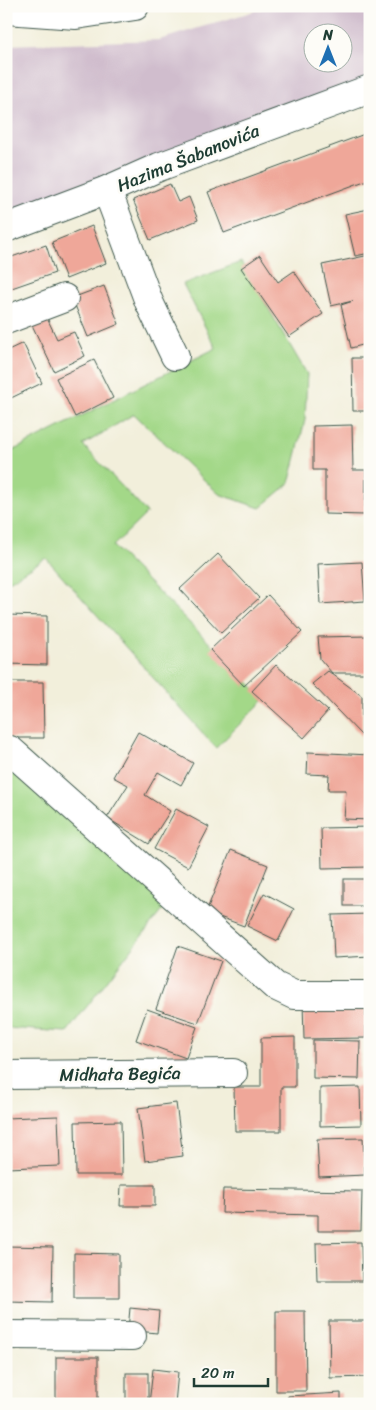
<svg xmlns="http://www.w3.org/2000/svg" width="376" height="1410" viewBox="0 0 376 1410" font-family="Sriracha,sans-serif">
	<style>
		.industrial { fill: #d0bdcd; fill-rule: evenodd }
		.green { fill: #a3d888; stroke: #618a5e }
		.building { fill: #efa799 }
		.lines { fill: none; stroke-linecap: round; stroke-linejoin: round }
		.minor-casing { stroke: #3f584d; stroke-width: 30 }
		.minor { stroke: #fff; stroke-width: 28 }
		.labels { text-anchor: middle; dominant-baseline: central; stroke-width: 5; stroke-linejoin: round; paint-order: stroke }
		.street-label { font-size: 18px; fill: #1f3d34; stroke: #fdfcf7 }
	</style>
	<rect width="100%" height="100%" fill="#fdfcf7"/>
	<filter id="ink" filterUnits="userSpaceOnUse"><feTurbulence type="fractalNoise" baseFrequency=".02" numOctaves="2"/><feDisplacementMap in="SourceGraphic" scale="10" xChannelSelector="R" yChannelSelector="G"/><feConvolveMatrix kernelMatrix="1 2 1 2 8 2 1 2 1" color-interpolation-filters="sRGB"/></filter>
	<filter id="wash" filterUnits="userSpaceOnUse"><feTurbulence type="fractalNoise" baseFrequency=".0096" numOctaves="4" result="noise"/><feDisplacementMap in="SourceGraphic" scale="20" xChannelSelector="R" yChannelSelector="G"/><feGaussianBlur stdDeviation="1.12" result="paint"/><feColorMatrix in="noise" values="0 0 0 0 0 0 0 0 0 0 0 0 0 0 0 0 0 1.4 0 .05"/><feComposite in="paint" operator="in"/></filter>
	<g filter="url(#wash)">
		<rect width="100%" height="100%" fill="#f2efdb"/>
		<!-- industrial -->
		<path class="industrial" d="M271 6H370V89L6 228V45L159 40ZM314 32H344V62H314Z"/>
		<!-- green -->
		<g class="green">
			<path d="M241 262 307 374 305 420 289 484 260 508 219 494 134 414 83 445 147 513 113 546 265 699 216 748 46 558 6 583V454L216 348 183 284Z"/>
			<path d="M6 735 177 891 67 1032 6 1028Z"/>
		</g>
		<g id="blocks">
			<!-- building -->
			<g class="building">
				<path d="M370 132V179L224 233 208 192Z"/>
				<path d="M170 184 178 202 189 197 198 220 150 240 133 200Z"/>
				<path d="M369 209 370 253 355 256 345 214Z"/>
				<path d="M92 226 106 263 66 279 52 242Z"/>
				<path d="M46 245 55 273 6 290V259Z"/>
				<path d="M260 255 278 282 294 271 323 314 289 337 241 268Z"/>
				<path d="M370 255V343L351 348 341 305 353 301 331 306 322 265Z"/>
				<path d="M104 286 119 324 88 337 72 298Z"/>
				<path d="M47 318 57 339 74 332 85 356 54 371 32 325Z"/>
				<path d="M23 343 42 383 9 399 6 393V351Z"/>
				<path d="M352 358H370V411H353Z"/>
				<path d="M94 360 113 398 75 417 56 378Z"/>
				<path d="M352 425 353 470H366L365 515 325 514V470H313V426Z"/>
				<path d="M218 554 259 598 221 633 180 589Z"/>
				<path d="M362 562 365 601 320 604 318 564Z"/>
				<path d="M268 595 302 632 244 686 210 650Z"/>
				<path d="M6 615 47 616V665L6 664Z"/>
				<path d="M368 636 369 673H332L320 659 318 637Z"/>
				<path d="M276 665 328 711 304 738 252 691Z"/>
				<path d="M328 671 362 696V736L312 684Z"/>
				<path d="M6 682H43L44 738H6Z"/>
				<path d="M138 732 193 763 181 785 158 772 145 795 170 811 149 844 107 818 128 785 113 777Z"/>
				<path d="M308 752 370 755V820L344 819 346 790H328L329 775 307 774Z"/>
				<path d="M176 809 209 827 188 867 154 849Z"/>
				<path d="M370 827V867L322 868 321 828Z"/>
				<path d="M231 850 268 865 244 926 206 912Z"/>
				<rect x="344" y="879" width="26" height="27"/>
				<path d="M264 893 294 909 278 941 247 926Z"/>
				<path d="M370 914V956L334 958 332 915Z"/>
				<path d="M178 946 221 961 198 1023 156 1009Z"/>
				<path d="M366 1001V1038L304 1039 303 1002Z"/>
				<path d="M147 1009 197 1027 186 1058 136 1040Z"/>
				<path d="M295 1037V1087H281V1131H235L234 1087H261V1038Z"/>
				<path d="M313 1040 360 1041 359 1079 313 1078Z"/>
				<path d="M360 1087 361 1125 320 1126V1088Z"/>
				<path d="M176 1103 183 1156 145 1161 138 1108Z"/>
				<path d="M58 1116 60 1166 7 1168 6 1118Z"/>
				<path d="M121 1121 122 1175H76L75 1122Z"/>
				<path d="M363 1138 365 1175 319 1177 317 1139Z"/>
				<path d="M121 1185H155V1206H120Z"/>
				<path d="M223 1189 362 1191 361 1231H318V1215L222 1213Z"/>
				<path d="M361 1242 362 1281H317L316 1243Z"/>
				<path d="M6 1246 53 1247 52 1302 6 1301Z"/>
				<path d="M74 1253 119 1254V1298H74Z"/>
				<path d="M130 1308 159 1311 157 1333 128 1330Z"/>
				<path d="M276 1311H305L306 1391H276Z"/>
				<path d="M329 1321H370V1377L330 1378Z"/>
				<rect x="56" y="1357" width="42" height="47"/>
				<path d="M153 1369 178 1372 175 1404H149Z"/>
				<rect x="126" y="1373" width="22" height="31"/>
				<path d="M341 1393V1404H288V1396Z"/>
				<path d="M195 1401 239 1402V1404H195Z"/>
			</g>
		</g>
	</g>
	<g filter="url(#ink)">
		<use href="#blocks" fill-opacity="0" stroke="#3f584d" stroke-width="1"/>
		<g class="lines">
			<!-- minor casing -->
			<g class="minor-casing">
				<g id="minor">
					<path d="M6 10 76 15 135 6"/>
					<path d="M107 190 149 302 175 356"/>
					<path d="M6 228 107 190 159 167 370 89"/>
					<path d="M6 320 64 298"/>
					<path d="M10 750 275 986 294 995H370"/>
					<path d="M6 1075 233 1073"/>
					<path d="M6 1335 132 1336"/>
				</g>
			</g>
			<!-- minor -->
			<use href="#minor" class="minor"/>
		</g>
	</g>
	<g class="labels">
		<!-- street labels -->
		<g class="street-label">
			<text transform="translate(188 158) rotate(-22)">Hazima Šabanovića</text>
			<text transform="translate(120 1074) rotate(-1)">Midhata Begića</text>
		</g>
	</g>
	<!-- margin -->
	<rect width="376" height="1410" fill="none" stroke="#fdfcf7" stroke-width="25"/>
	<!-- north arrow -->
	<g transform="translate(328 48)"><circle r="24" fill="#fdfcf7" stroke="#a4b0a9"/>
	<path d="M0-4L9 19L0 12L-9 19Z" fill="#1f6fb2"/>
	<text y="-8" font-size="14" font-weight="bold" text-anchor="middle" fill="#1f3d34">N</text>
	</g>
	<!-- scale -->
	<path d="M194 1378v8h74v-8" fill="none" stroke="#1f3d34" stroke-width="2.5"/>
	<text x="201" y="1378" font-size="15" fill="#1f3d34" stroke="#fdfcf7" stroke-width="4" paint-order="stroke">20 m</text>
</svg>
